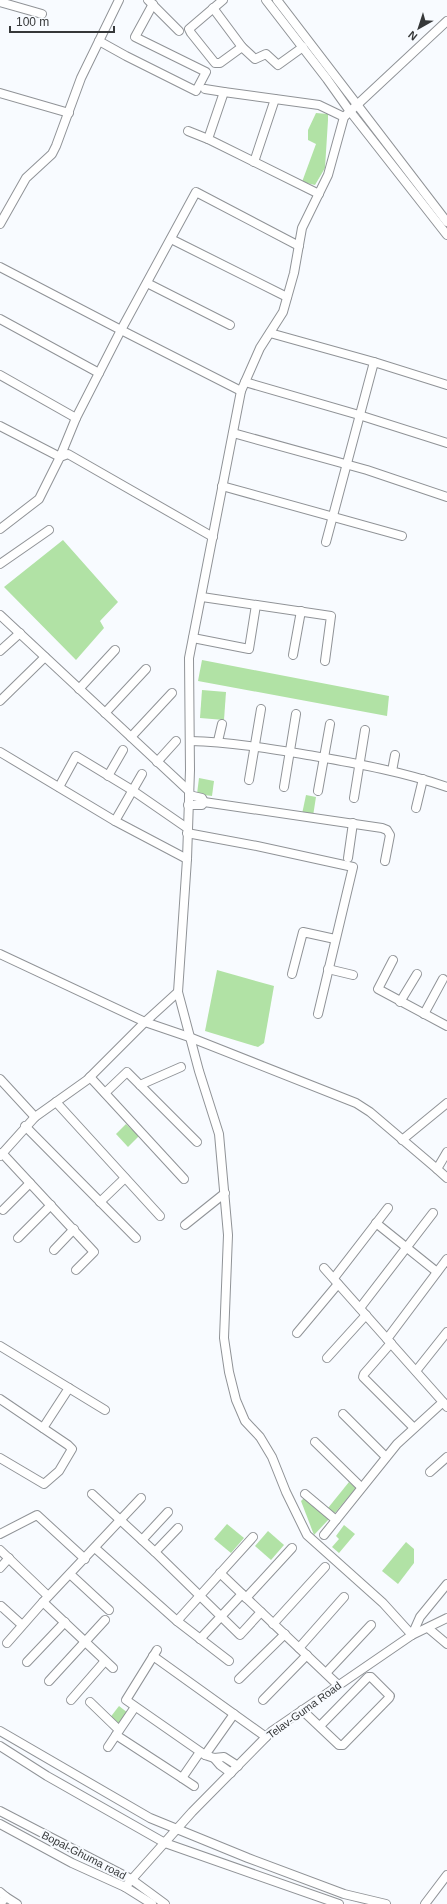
<svg xmlns="http://www.w3.org/2000/svg" width="447" height="1904" viewBox="0 0 447 1904" font-family="Helvetica,sans-serif">
	<style>
		.green { fill: #b1e2a5 }
		.lines { fill: none; stroke-linecap: round; stroke-linejoin: round }
		.minor-casing { stroke: #909397; stroke-width: 10 }
		.minor { stroke: #fff; stroke-width: 8 }
		.labels { text-anchor: middle; dominant-baseline: central; stroke-width: 4; stroke-linejoin: round; paint-order: stroke }
		.street-label { font-size: 11px; fill: #363839; stroke: #f8fbff }
	</style>
	<rect width="100%" height="100%" fill="#f8fbff"/>
	<!-- green -->
	<g class="green">
		<path d="M316 113 328 114V120L325 168 315 185 302 182 316 144 308 140V130Z"/>
		<path d="M63 540 118 602 100 621 104 628 76 660 4 587Z"/>
		<path d="M202 660 389 696 387 716 198 681Z"/>
		<path d="M202 690 226 692 224 720 200 718Z"/>
		<path d="M199 778 214 781 212 796 197 794Z"/>
		<path d="M306 795 316 797 313 816 302 814Z"/>
		<path d="M217 970 274 986 264 1043 258 1047 205 1031Z"/>
		<path d="M126 1124 139 1136 128 1147 116 1134Z"/>
		<path d="M349 1482 356 1488 335 1513 328 1508Z"/>
		<path d="M305 1497 329 1519 314 1535 301 1501Z"/>
		<path d="M227 1524 244 1538 231 1553 214 1539Z"/>
		<path d="M344 1525 355 1534 339 1553 332 1547 339 1539 336 1536Z"/>
		<path d="M268 1531 284 1545 271 1560 255 1546Z"/>
		<path d="M406 1542 414 1549V1563L398 1584 382 1571Z"/>
		<path d="M119 1706 128 1713 118 1726 109 1719Z"/>
	</g>
	<g class="lines">
		<!-- minor casing -->
		<g class="minor-casing">
			<g id="minor">
				<path d="M148 0 179 31"/>
				<path d="M223 0 189 29 191 33 215 63H220L242 47 255 59 266 54 278 65 303 47"/>
				<path d="M266 0 327 79 349 110 447 235"/>
				<path d="M277 0 447 222"/>
				<path d="M0 2 42 14"/>
				<path d="M213 8 242 47"/>
				<path d="M99 41 126 56 196 91 206 72 135 37 153 4"/>
				<path d="M205 89 224 92"/>
				<path d="M0 93 69 113"/>
				<path d="M188 131 208 139"/>
				<path d="M254 162 275 99"/>
				<path d="M319 194 208 139 224 92 319 105 344 117"/>
				<path d="M0 224 26 178 52 154 56 146 81 78 119 0"/>
				<path d="M171 239 287 297"/>
				<path d="M0 267 121 330 76 418 60 457 0 426"/>
				<path d="M147 283 230 325"/>
				<path d="M0 319 99 373"/>
				<path d="M270 333 374 362"/>
				<path d="M0 375 76 418"/>
				<path d="M245 382 359 415 447 443"/>
				<path d="M241 391 121 330 196 192 299 246"/>
				<path d="M233 433 367 470 447 497"/>
				<path d="M222 486 402 536"/>
				<path d="M0 529 39 499 60 457 68 454 213 537"/>
				<path d="M326 542 374 362 447 385"/>
				<path d="M0 564 49 530"/>
				<path d="M202 597 331 616 325 661"/>
				<path d="M0 615 189 791"/>
				<path d="M193 638 249 649 256 605"/>
				<path d="M0 651 20 633"/>
				<path d="M293 655 301 611"/>
				<path d="M79 689 115 650"/>
				<path d="M0 701 45 657"/>
				<path d="M105 713 146 669"/>
				<path d="M131 737 172 693"/>
				<path d="M190 741C232 742 272 749 314 756 359 764 404 772 447 787"/>
				<path d="M218 741 222 724"/>
				<path d="M0 752 115 821 187 859"/>
				<path d="M157 762 176 741"/>
				<path d="M392 771 395 755"/>
				<path d="M108 776 123 750"/>
				<path d="M249 780 261 709"/>
				<path d="M59 787 76 756 132 790 187 828"/>
				<path d="M284 787 296 714"/>
				<path d="M318 791 330 724"/>
				<path d="M354 798 365 730"/>
				<path d="M204 802 382 828 387 830 390 835 385 861"/>
				<path d="M188 805H202L204 802 202 798 189 795"/>
				<path d="M416 808 423 779"/>
				<path d="M115 821 142 774"/>
				<path d="M187 833 257 846 353 867 318 1014"/>
				<path d="M348 858 353 823"/>
				<path d="M0 954 145 1022 189 1037 356 1103 370 1112 437 1169"/>
				<path d="M393 960 378 989 447 1026"/>
				<path d="M328 969 353 975"/>
				<path d="M292 974 303 932 335 939"/>
				<path d="M178 992 199 1071 219 1134 228 1235 224 1338 229 1372 236 1400 245 1421 260 1437 272 1457 286 1492 307 1535 383 1603 412 1635 420 1617 447 1584"/>
				<path d="M400 1002 417 974"/>
				<path d="M424 1014 443 979"/>
				<path d="M90 1077 184 1179"/>
				<path d="M0 1079 35 1117"/>
				<path d="M140 1085 181 1067"/>
				<path d="M105 1093 127 1072 197 1142"/>
				<path d="M56 1102 160 1216"/>
				<path d="M25 1126 136 1238"/>
				<path d="M402 1140 447 1103"/>
				<path d="M447 1152 437 1169 447 1178"/>
				<path d="M2 1153 94 1252 76 1270"/>
				<path d="M0 1156 35 1117 87 1080 145 1022 178 992 187 859 190 770 189 658 241 391 260 348 283 312 294 273 302 228 328 175 344 117 447 21"/>
				<path d="M100 1202 125 1178"/>
				<path d="M3 1210 30 1183"/>
				<path d="M376 1223 437 1272"/>
				<path d="M185 1225 225 1193"/>
				<path d="M18 1238 51 1205"/>
				<path d="M54 1250 74 1229"/>
				<path d="M324 1268 443 1402"/>
				<path d="M334 1278 388 1208"/>
				<path d="M360 1308 433 1213"/>
				<path d="M297 1333 338 1284"/>
				<path d="M387 1339 447 1259"/>
				<path d="M391 1343 364 1374 363 1377 414 1428"/>
				<path d="M0 1346 105 1410"/>
				<path d="M327 1358 366 1315"/>
				<path d="M416 1371 447 1332"/>
				<path d="M0 1399 68 1445 72 1449 59 1471 44 1484 0 1458"/>
				<path d="M343 1414 386 1457"/>
				<path d="M43 1428 69 1388"/>
				<path d="M315 1442 361 1487"/>
				<path d="M430 1472 447 1457"/>
				<path d="M92 1494 155 1552 240 1635 261 1612"/>
				<path d="M305 1494 336 1520"/>
				<path d="M0 1534 37 1515 85 1559"/>
				<path d="M324 1535 397 1444 443 1402 447 1407"/>
				<path d="M142 1540 168 1512"/>
				<path d="M95 1548 177 1621"/>
				<path d="M0 1550 48 1596"/>
				<path d="M155 1552 178 1528"/>
				<path d="M0 1568 9 1558"/>
				<path d="M220 1573 338 1685"/>
				<path d="M70 1574 109 1610"/>
				<path d="M246 1598 292 1548"/>
				<path d="M43 1602 113 1668"/>
				<path d="M0 1607 1 1606 22 1625"/>
				<path d="M273 1624 325 1567"/>
				<path d="M428 1628 447 1644"/>
				<path d="M200 1639 242 1594"/>
				<path d="M7 1643 43 1602 141 1498"/>
				<path d="M299 1648 344 1597"/>
				<path d="M157 1650 126 1700 205 1755 214 1758 224 1757 238 1766"/>
				<path d="M153 1656 266 1737"/>
				<path d="M229 1661 177 1621 253 1537"/>
				<path d="M27 1662 65 1622"/>
				<path d="M326 1673 371 1625"/>
				<path d="M239 1679 285 1634"/>
				<path d="M49 1681 105 1620"/>
				<path d="M71 1700 105 1661"/>
				<path d="M263 1700 307 1655"/>
				<path d="M90 1702 119 1730"/>
				<path d="M135 1707 116 1735 182 1778 200 1752"/>
				<path d="M302 1710 339 1745H343L389 1698 390 1696 371 1677H368L320 1726"/>
				<path d="M0 1731 150 1818 248 1858 344 1894 386 1904"/>
				<path d="M0 1746 47 1776 165 1843 339 1904"/>
				<path d="M108 1747 116 1735"/>
				<path d="M205 1755 234 1714"/>
				<path d="M214 1758 220 1765 231 1773"/>
				<path d="M182 1778 194 1786"/>
				<path d="M0 1811 131 1879 165 1904"/>
				<path d="M0 1824 72 1863 125 1887 152 1904"/>
				<path d="M125 1887 192 1812 272 1731 412 1635 447 1618"/>
				<path d="M0 1892 6 1897 0 1904"/>
				<path d="M6 1897 17 1904"/>
				<path d="M425 1904 447 1875"/>
			</g>
		</g>
		<!-- minor -->
		<use href="#minor" class="minor"/>
	</g>
	<g class="labels">
		<!-- street labels -->
		<g class="street-label">
			<text transform="translate(304 1710) rotate(-36)">Telav-Guma Road</text>
			<text transform="translate(84 1855) rotate(27)">Bopal-Ghuma road</text>
		</g>
	</g>
	<!-- north arrow -->
	<g transform="translate(419 28) rotate(219)" stroke="#f8fbff" stroke-width="3" paint-order="stroke">
	<path d="M0-3L7 15L0 10L-7 15Z" fill="#363839"/>
	<text y="-6" font-size="11" font-weight="bold" text-anchor="middle" fill="#363839">N</text>
	</g>
	<!-- scale -->
	<path d="M10 26v6h104v-6" fill="none" stroke="#363839" stroke-width="2"/>
	<text x="16" y="26" font-size="12" fill="#363839" stroke="#f8fbff" stroke-width="3" paint-order="stroke">100 m</text>
</svg>
